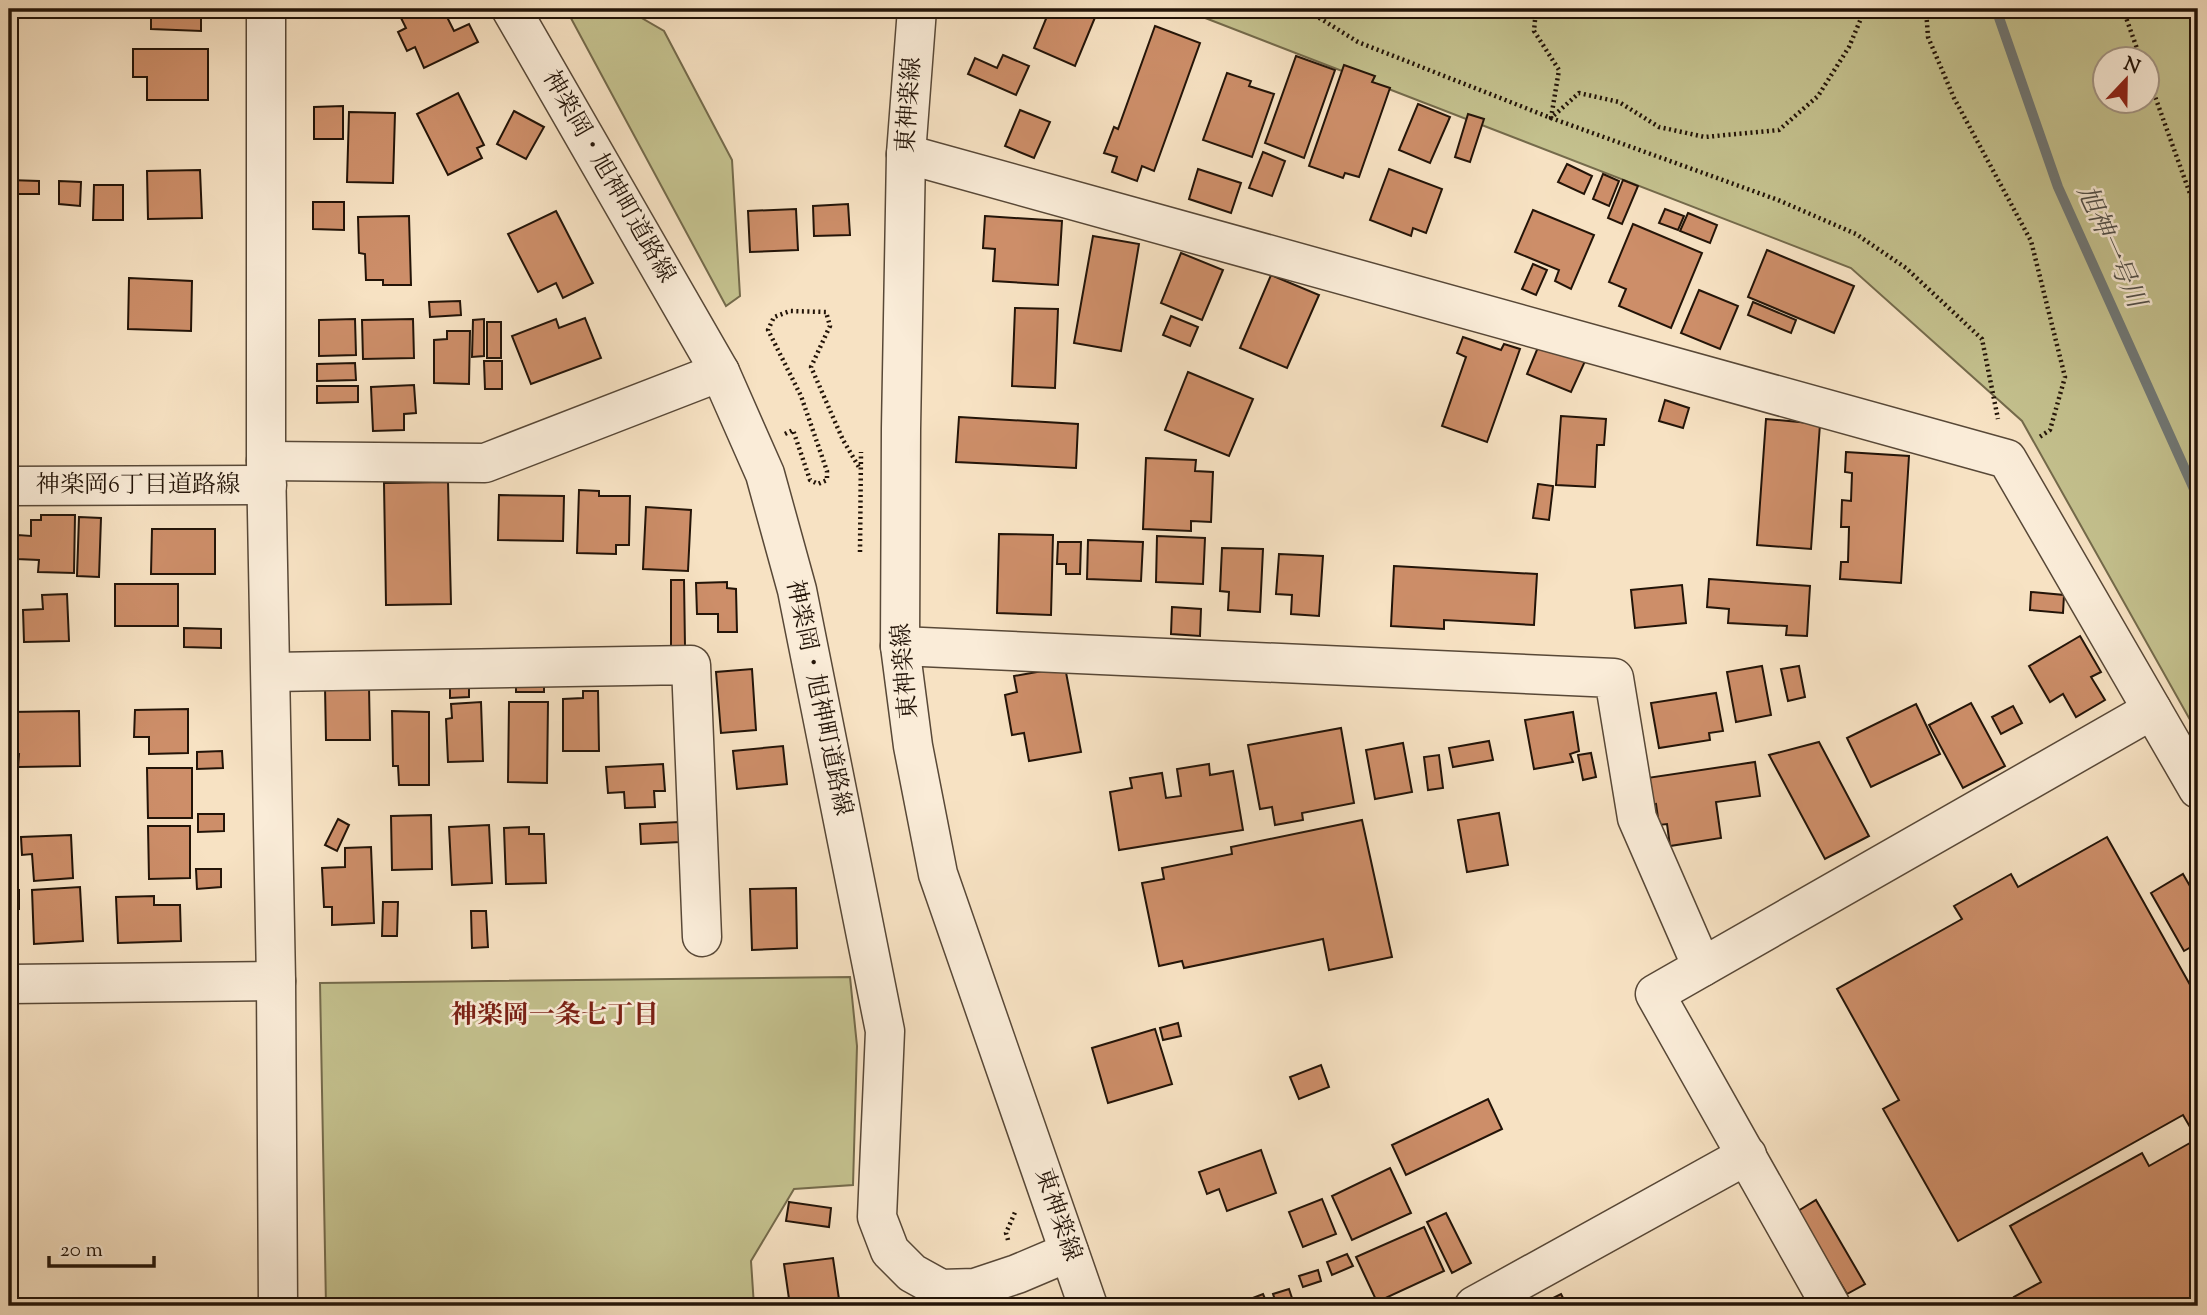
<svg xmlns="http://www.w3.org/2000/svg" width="2207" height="1315" viewBox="0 0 2207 1315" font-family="'Sorts Mill Goudy','Noto Serif JP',serif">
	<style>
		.green { fill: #c4c18e; stroke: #746a4b; stroke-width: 2; fill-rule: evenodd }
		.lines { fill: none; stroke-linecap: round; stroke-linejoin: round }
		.stream { stroke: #707876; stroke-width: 10 }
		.building { fill: #cd8e69; stroke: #231408; stroke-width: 2 }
		.minor-casing { stroke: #584837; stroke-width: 41 }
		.path { stroke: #231408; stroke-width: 4.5; stroke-dasharray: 2 3.5; stroke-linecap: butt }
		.minor { stroke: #faecd8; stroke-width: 38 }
		.labels { text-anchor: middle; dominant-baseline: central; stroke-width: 5; stroke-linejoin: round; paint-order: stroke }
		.street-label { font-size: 24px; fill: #231408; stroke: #faecd8 }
		.water-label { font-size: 26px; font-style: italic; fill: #504e48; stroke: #faecd8 }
		.neighbourhood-label { font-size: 26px; font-weight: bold; fill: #7a1f14; stroke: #faecd8 }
	</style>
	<rect width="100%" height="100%" fill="#f7e2c3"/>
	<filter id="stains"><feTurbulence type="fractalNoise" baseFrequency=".00286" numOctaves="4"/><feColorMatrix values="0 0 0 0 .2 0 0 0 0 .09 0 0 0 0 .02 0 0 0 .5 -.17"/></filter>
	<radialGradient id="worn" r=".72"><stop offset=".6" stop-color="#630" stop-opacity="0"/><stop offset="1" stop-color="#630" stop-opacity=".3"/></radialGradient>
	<!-- green -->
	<g class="green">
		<path d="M566 9H626L664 31 732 160 740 296 726 306Z"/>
		<path d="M1182 9H2198V734L2022 421 1851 268ZM2106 60H2148V102H2106Z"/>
		<path d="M850 977 857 1046 853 1185 794 1189 751 1261 754 1306H326L320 983Z"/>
	</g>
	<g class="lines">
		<!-- stream -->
		<path class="stream" d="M1996 9 2058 187 2198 498"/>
	</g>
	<!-- building -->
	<g class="building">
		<path d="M131 9H201V31L151 29V17H131Z"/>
		<path d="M421 9H443L454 31 469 24 478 42 424 68 415 47 407 51 398 32 406 28 401 18Z"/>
		<path d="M685 9H776L775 17 685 14Z"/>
		<path d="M785 9H827L826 14Z"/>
		<path d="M1050 9H1079L1096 15 1075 66 1034 48Z"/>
		<path d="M1155 26 1200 43 1154 171 1142 166 1137 181 1112 172 1117 157 1104 153 1114 127 1118 129Z"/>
		<path d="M133 49H208V100H147V77H133Z"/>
		<path d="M1003 55 1029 66 1016 95 968 74 975 58 997 68Z"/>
		<path d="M1296 56 1335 70 1304 158 1265 143Z"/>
		<path d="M1344 65 1375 76 1372 82 1390 88 1359 177 1345 173 1343 178 1309 166Z"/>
		<path d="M1227 73 1251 81 1249 86 1274 94 1252 157 1203 140Z"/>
		<path d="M458 93 484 145 477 148 482 158 448 175 417 114Z"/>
		<path d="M1418 104 1450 117 1430 163 1399 150Z"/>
		<path d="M343 106V139H314V107Z"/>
		<path d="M1020 110 1050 122 1034 158 1005 146Z"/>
		<path d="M514 111 544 127 526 159 497 144Z"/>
		<path d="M349 112 395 113 393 183 347 182Z"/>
		<path d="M1468 114 1484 119 1470 162 1455 157Z"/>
		<path d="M1263 152 1285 161 1272 196 1249 188Z"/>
		<path d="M1567 164 1592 176 1584 194 1558 182Z"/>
		<path d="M1198 169 1241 183 1231 213 1189 199Z"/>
		<path d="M1389 169 1442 189 1426 233 1413 228 1411 236 1370 220Z"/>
		<path d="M200 170 202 218 148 219 147 171Z"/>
		<path d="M1603 174 1619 181 1609 206 1593 199Z"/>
		<path d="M9 180 39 181V194H9Z"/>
		<path d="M1623 180 1638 186 1622 224 1608 218Z"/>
		<path d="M59 181 81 182 80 206 59 204Z"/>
		<path d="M94 185H123V220H93Z"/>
		<path d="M313 202H344V230L313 229Z"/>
		<path d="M848 204 850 235 814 236 813 206Z"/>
		<path d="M796 209 798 250 750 252 748 211Z"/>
		<path d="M1665 209 1684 216 1678 230 1659 223Z"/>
		<path d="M1533 210 1594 235 1571 289 1555 281 1559 270 1515 252Z"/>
		<path d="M556 211 593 283 563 298 556 283 538 292 508 234Z"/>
		<path d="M1688 213 1717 225 1710 243 1680 231Z"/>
		<path d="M409 216 411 285H383V280H366L365 254 359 253 358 217Z"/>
		<path d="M985 216 1062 221 1058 285 993 281 995 249 983 248Z"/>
		<path d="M1633 224 1702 253 1671 328 1619 306 1626 289 1609 282Z"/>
		<path d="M1093 236 1139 244 1121 351 1074 343Z"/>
		<path d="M1767 250 1854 286 1834 333 1748 297Z"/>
		<path d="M1181 253 1223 270 1202 320 1161 303Z"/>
		<path d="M1533 264 1547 270 1536 295 1522 289Z"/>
		<path d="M1271 275 1319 295 1287 368 1240 348Z"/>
		<path d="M129 278 192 281 191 331 128 329Z"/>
		<path d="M1699 290 1738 306 1720 349 1681 333Z"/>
		<path d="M460 301 461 315 430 317 429 302Z"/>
		<path d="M1753 302 1796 320 1791 333 1748 315Z"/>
		<path d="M1015 308 1058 309 1055 388 1012 386Z"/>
		<path d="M1171 316 1198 327 1190 346 1163 335Z"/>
		<path d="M585 318 601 358 531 384 512 336 556 319 559 328Z"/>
		<path d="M355 319 356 355 319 356V320Z"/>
		<path d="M413 319 414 358 363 359 362 320Z"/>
		<path d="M484 319V356L472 357 473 320Z"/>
		<rect x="487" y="322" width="14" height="36"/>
		<path d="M447 331H470L469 384 434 383V340L447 339Z"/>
		<path d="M1463 337 1501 350 1504 344 1520 349 1487 442 1442 426 1466 357 1457 353Z"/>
		<path d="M1541 340 1586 359 1571 392 1527 374Z"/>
		<path d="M484 361H502V389H485Z"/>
		<path d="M355 363 356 380 317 381V364Z"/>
		<path d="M1188 372 1253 399 1229 456 1165 430Z"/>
		<path d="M414 385 416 413 404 414V430L373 431 371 387Z"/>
		<path d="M317 386H358V402L317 403Z"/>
		<path d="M1665 400 1689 408 1683 428 1659 421Z"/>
		<path d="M1561 416 1606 419 1604 445H1597L1595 487 1556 485Z"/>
		<path d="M959 417 1078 424 1076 468 956 462Z"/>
		<path d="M1766 419 1820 424 1811 549 1757 545Z"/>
		<path d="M1846 452 1909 456 1901 583 1840 579 1841 562H1848L1849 527H1841L1842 500 1851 501 1852 473 1845 472Z"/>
		<path d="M1146 458 1196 460 1195 471 1213 472 1211 522 1191 521V531L1143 529Z"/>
		<path d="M448 482 451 604 386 605 384 483Z"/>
		<path d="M1538 484 1553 486 1549 520 1533 518Z"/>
		<path d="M579 490 599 491V496H630L629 545H616V554L577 553Z"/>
		<path d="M499 495 564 496 563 541 498 540Z"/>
		<path d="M646 507 691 510 688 571 643 569Z"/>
		<path d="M41 515H75L74 573 38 572 39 560 17 559 18 535 31 536V520H41Z"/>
		<path d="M79 517 101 518 99 577 77 576Z"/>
		<path d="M152 529H215V574H151Z"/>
		<path d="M999 534 1053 535 1051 615 997 613Z"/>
		<path d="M1157 536 1205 538 1203 584 1156 582Z"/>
		<path d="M1088 540 1143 542 1141 581 1087 579Z"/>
		<path d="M1058 542H1081L1080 574H1066V564H1057Z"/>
		<path d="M1222 548 1263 549 1260 612 1228 610 1229 592 1220 591Z"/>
		<path d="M1279 554 1323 556 1319 616 1291 614 1292 595 1276 594Z"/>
		<path d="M1394 566 1537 574 1534 625 1444 620V629L1391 626Z"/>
		<path d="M1709 579 1810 586 1807 636 1786 635 1787 626 1728 623 1729 609 1707 607Z"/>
		<path d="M671 580H684L685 647H671Z"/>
		<path d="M727 582V588L736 589 737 632H718V614H697L696 583Z"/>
		<rect x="115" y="584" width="63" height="42"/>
		<path d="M1682 585 1686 623 1635 628 1631 590Z"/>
		<path d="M2031 592 2064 595 2063 613 2030 610Z"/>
		<path d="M67 594 69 641 24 642 23 610 43 609 42 595Z"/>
		<path d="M1172 607 1201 609 1200 636 1171 634Z"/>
		<path d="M184 628 221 629V648L184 647Z"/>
		<path d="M2080 636 2101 672 2091 677 2105 700 2076 717 2063 694 2050 702 2029 666Z"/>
		<path d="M1762 666 1771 715 1736 722 1727 672Z"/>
		<path d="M1799 666 1805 697 1788 701 1781 669Z"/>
		<path d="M1065 667 1081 752 1029 761 1024 733 1012 735 1005 695 1017 692 1014 676Z"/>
		<path d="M752 669 756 730 721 733 716 672Z"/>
		<path d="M450 679H469V697L450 698Z"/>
		<path d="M544 680V692H516V681Z"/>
		<path d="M369 686 370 740H326L325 687Z"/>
		<path d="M583 691H598L599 751H563V699L583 698Z"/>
		<path d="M1716 693 1723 731 1709 733 1710 740 1659 748 1651 703Z"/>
		<path d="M481 702 483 761 448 762 446 719 452 718 451 704Z"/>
		<path d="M509 702H548L547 783 508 782Z"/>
		<path d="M1971 703 2005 766 1963 788 1929 725Z"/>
		<path d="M1916 704 1940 754 1871 787 1847 738Z"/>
		<path d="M2013 706 2022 723 2001 734 1992 717Z"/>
		<path d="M188 709V753L149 754V737H134L135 710Z"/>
		<path d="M79 711 80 766 18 767 19 754 9 755V712Z"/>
		<path d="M392 711 429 712V785H399L398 766H393Z"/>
		<path d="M1573 712 1579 751 1570 754 1573 762 1534 769 1525 720Z"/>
		<path d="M1341 728 1354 803 1302 813 1303 820 1275 825 1272 807 1260 809 1248 745Z"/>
		<path d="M1489 741 1493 760 1453 767 1449 748Z"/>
		<path d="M1819 742 1869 836 1825 859 1769 755Z"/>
		<path d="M1403 743 1412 792 1375 799 1366 750Z"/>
		<path d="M783 746 787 784 737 789 733 751Z"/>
		<path d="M222 751 223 768 197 769V752Z"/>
		<path d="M1591 753 1596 777 1583 780 1578 755Z"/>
		<path d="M1439 755 1443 788 1428 790 1424 757Z"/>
		<path d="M1755 762 1760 796 1716 802 1721 838 1670 846 1667 824 1659 825 1656 804 1650 805 1647 778Z"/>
		<path d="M663 764 665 791H654L655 807 625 808 624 792 608 793 606 767Z"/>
		<path d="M1209 764 1210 775 1233 771 1243 830 1119 850 1110 792 1132 788 1130 778 1162 773 1166 798 1181 796 1177 769Z"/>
		<path d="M147 768H192V818H148Z"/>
		<rect x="9" y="797" width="4" height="17"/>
		<path d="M1499 813 1508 865 1467 872 1458 820Z"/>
		<path d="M198 814H224V831L198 832Z"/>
		<path d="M431 815 432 869 392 870 391 816Z"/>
		<path d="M338 819 349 825 337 851 325 845Z"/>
		<path d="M1362 820 1392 957 1329 970 1323 939 1184 968 1182 961 1159 966 1142 883 1164 879 1162 868 1232 854 1231 847Z"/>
		<path d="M679 822 680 842 641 844 640 824Z"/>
		<path d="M489 825 492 883 452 885 449 827Z"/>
		<path d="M148 826H190V878L149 879Z"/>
		<path d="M529 827V834H544L546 883 506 884 504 828Z"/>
		<path d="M71 835 73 878 34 881 32 854 22 855 21 837Z"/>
		<path d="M2107 837 2198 999V1306H2019L2014 1297 2041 1282 2010 1226 2142 1153 2149 1166 2197 1139 2183 1115 1958 1241 1883 1109 1899 1100 1837 989 1962 919 1954 906 2011 874 2018 887Z"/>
		<path d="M371 847 374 923 332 925V907H324L322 868 345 867V848Z"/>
		<path d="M196 869H221V887L197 889Z"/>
		<path d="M2183 874 2198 900V943L2184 951 2151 893Z"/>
		<path d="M80 887 83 941 34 944 32 890Z"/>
		<path d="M796 888 797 948 752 950 750 889Z"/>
		<rect x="9" y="890" width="10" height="19"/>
		<path d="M154 896V905H180L181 941 118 943 116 897Z"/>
		<path d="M383 902H398L397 936H382Z"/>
		<path d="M471 911H486L488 947 472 948Z"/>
		<path d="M1178 1023 1181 1036 1163 1040 1160 1028Z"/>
		<path d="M1155 1029 1172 1084 1108 1103 1092 1048Z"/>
		<path d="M1321 1065 1329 1087 1299 1099 1290 1077Z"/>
		<path d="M1488 1099 1502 1129 1406 1175 1392 1145Z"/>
		<path d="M1261 1150 1276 1193 1227 1211 1219 1189 1207 1194 1199 1172Z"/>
		<path d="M1390 1168 1411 1213 1352 1240 1332 1196Z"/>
		<path d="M1322 1199 1336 1234 1303 1247 1289 1212Z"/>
		<path d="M1816 1200 1865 1284 1847 1294 1798 1211Z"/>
		<path d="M789 1202 831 1208 829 1227 786 1221Z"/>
		<path d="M1446 1213 1471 1263 1452 1273 1427 1222Z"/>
		<path d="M1424 1227 1444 1271 1377 1302 1356 1257Z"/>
		<path d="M1347 1254 1353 1266 1332 1275 1327 1262Z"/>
		<path d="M833 1258 840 1306H790L784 1264Z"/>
		<path d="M1318 1270 1321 1281 1303 1287 1299 1276Z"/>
		<path d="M1289 1289 1293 1301 1277 1306 1273 1294Z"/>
		<path d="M1263 1294 1268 1306H1232Z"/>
		<path d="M1561 1294 1567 1306H1537Z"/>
	</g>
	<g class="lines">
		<!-- minor casing -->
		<g class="minor-casing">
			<g id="minor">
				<path d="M266 9V461L276 981 278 1306"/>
				<path d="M511 9 720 372 765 474 797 590 885 1031 877 1217 890 1251 912 1273 941 1289 975 1288 1017 1274 1069 1252"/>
				<path d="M917 9 906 154 901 429 900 646 913 746 938 874 1088 1306"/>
				<path d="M906 154 2007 459 2198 789"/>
				<path d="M266 461 485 463 720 372"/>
				<path d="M9 486 267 485"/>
				<path d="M900 646 1614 678 1637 818 1702 967"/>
				<path d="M272 672 691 665 702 937"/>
				<path d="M9 984 276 981"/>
				<path d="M1474 1306 1747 1155"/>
				<path d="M1831 1306 1655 994 2152 710"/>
			</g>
		</g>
		<!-- path -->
		<g class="path">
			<path d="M1305 9 1358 42 1551 118 1778 200 1856 234 1906 268 1982 339 1998 419"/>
			<path d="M1536 9 1534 31 1559 70 1551 118 1579 93 1619 102 1659 127 1705 137 1779 130 1818 96 1849 47 1865 9"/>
			<path d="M1926 9 1928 37 1954 98 2031 241 2065 377 2050 430 2038 438"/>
			<path d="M2123 9 2141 60"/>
			<path d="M2148 77 2198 216"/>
			<path d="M785 434 793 430 810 480 818 484 827 480V471L801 396 768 330 774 317 790 311 826 312 830 326 811 367 843 440 860 469"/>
			<path d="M860 552 861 452"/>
			<path d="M1008 1240 1006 1233 1016 1210"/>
		</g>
		<!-- minor -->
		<use href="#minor" class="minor"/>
	</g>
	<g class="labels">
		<!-- street labels -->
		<g class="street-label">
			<text transform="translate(910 105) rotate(-86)">東神楽線</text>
			<text transform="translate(608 177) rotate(60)">神楽岡・旭神町道路線</text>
			<text x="138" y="486">神楽岡6丁目道路線</text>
			<text transform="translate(906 671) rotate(-95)">東神楽線</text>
			<text transform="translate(818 698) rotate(78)">神楽岡・旭神町道路線</text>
			<text transform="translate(1057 1215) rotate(71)">東神楽線</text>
		</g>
		<!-- water labels -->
		<g class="water-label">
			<text transform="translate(2110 247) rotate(66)">旭神一号川</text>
		</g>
		<!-- neighbourhood labels -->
		<g class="neighbourhood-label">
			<text x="555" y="1016">神楽岡一条七丁目</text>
		</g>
	</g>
	<!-- margin -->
	<rect width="2207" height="1315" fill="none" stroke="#f7e2c3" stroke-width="35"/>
	<rect x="10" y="10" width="2186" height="1294" fill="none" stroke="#231408" stroke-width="3.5"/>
	<rect x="18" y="18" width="2172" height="1280" fill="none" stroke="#231408" stroke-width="2"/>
	<!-- north arrow -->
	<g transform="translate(2126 80) rotate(22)"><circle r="33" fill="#faecd8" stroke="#a49685" stroke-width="2"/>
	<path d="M0-5L12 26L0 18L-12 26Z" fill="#8f2418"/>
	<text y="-10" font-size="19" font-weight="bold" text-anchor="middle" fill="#231408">N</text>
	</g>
	<!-- scale -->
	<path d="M49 1256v10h105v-10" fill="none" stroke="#231408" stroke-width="3.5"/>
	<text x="60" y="1256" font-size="21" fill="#231408" stroke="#faecd8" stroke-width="5" paint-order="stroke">20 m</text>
	<rect width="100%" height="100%" filter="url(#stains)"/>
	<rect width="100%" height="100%" fill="url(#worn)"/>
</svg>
